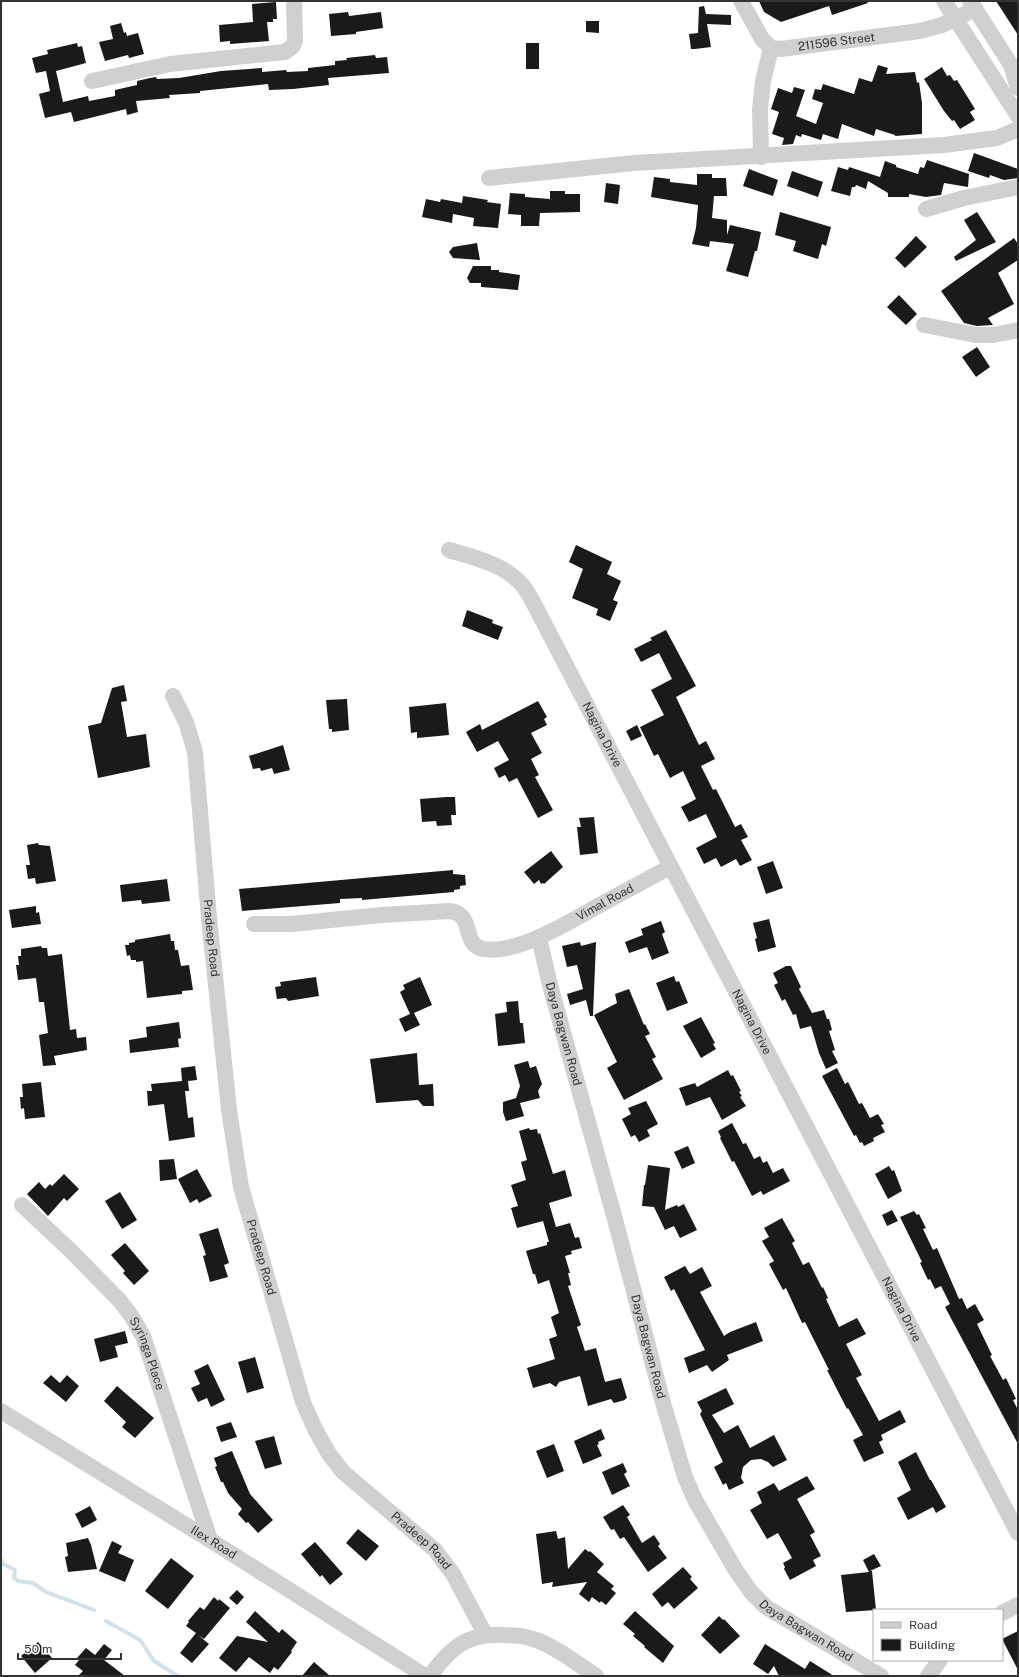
<svg xmlns="http://www.w3.org/2000/svg" width="1019" height="1677" viewBox="0 0 1019 1677" font-family="'Public Sans',sans-serif">
	<style>
		.lines { fill: none; stroke-linecap: round; stroke-linejoin: round }
		.stream { stroke: #cfe2ee; stroke-width: 4 }
		.building { fill: #1a1a1a }
		.minor { stroke: #d0d0d0; stroke-width: 16 }
		.labels { text-anchor: middle; dominant-baseline: central; stroke-width: 4; stroke-linejoin: round; paint-order: stroke }
		.street-label { font-size: 12px; fill: #333; stroke: #fff }
	</style>
	<rect width="100%" height="100%" fill="#fff"/>
	<g class="lines">
		<!-- stream -->
		<g class="stream">
			<path d="M1 1559 3 1564 15 1570 14 1578 18 1581 33 1583 46 1592 94 1610"/>
			<path d="M106 1621 140 1640 154 1661 178 1676"/>
		</g>
	</g>
	<!-- building -->
	<g class="building">
		<path d="M759 1H867L868 3 832 15 829 6 781 22 764 12Z"/>
		<path d="M996 1H1018V35Z"/>
		<path d="M276 2 277 19H273V22H267L269 41 230 44V41L220 42 219 25 253 22 252 4Z"/>
		<path d="M704 6 706 14 731 15V25L707 24 711 47 695 49H691L689 34 698 33 699 7Z"/>
		<path d="M348 12 349 16 381 12 383 28 356 32V34L331 36 329 14Z"/>
		<path d="M586 21H599V33L586 32Z"/>
		<path d="M121 23 124 33 126 32 127 36 138 33 144 54 129 58 128 55 124 56 105 61 99 42 113 39 110 26Z"/>
		<path d="M77 43 78 47 82 46 86 63 56 71 63 102 88 96 89 101 115 96V90L137 85V81L150 78 156 77 157 79 179 78 221 71 262 68V72L286 70 287 72 308 71V68L335 65V61L347 60 346 58 375 55 376 58 387 57 389 73 328 78 329 85 293 89 269 90 268 84 200 91V93L169 95 170 98 136 101 138 112 127 115 126 109 74 122 71 112 45 118 39 94 50 91 46 71 36 73 32 58 48 54 47 50Z"/>
		<rect x="526" y="43" width="13" height="26"/>
		<path d="M878 65 888 68 886 74 915 72 917 83 919 82 922 103V134L895 136V135L876 129 874 136 842 124 838 139 823 134 821 140 802 134 801 137 796 135 793 144 782 145 784 138 772 134 779 112 771 109 778 88 792 93 794 87 805 90 796 116 816 124 823 103 812 99 815 89 821 90 823 84 854 94 859 78 872 82Z"/>
		<path d="M942 67 947 76 950 75 954 81 957 80 975 109 970 112 975 120 960 129 954 120 952 121 944 111 924 79Z"/>
		<path d="M974 153 1018 169V178L1004 180 990 175 989 178 968 171Z"/>
		<path d="M927 160 969 174 968 187 944 183 941 195 926 197 909 194V197H888V193L868 181 866 189 856 185 855 187H852L850 196 831 191 838 167 848 170 849 167 880 177 885 161 896 165V167L918 174 920 167 924 168Z"/>
		<path d="M749 169 778 180 773 196 743 186Z"/>
		<path d="M792 171 823 182 818 197 787 186Z"/>
		<path d="M697 174H712V178H726L727 196H714L712 218 727 220V235L730 225 761 232 757 251H755L748 277 726 271 734 244 710 241 709 247 692 244 696 228 698 205 651 197 654 177 670 179V182L697 185Z"/>
		<path d="M606 183 620 185 618 204 604 202Z"/>
		<path d="M550 191H565V194H580V212L540 213 539 226H521V215L508 214 510 193 525 194V197L550 199Z"/>
		<path d="M463 196 488 200 487 202 501 204 498 228 473 226 474 218 453 214 452 223 422 217 426 199 440 202 441 199 462 203Z"/>
		<path d="M780 212 831 227 826 246 822 244 818 259 793 251 796 241 775 235Z"/>
		<path d="M977 212 996 242 956 261 954 257 976 240 964 220Z"/>
		<path d="M916 236 927 247 905 268 895 258Z"/>
		<path d="M1014 238 1018 244V260L998 273 1014 304 988 318 993 325 977 326 964 323 941 291Z"/>
		<path d="M477 243 480 260 453 258 449 252 453 247Z"/>
		<path d="M473 266H491V270H499V272L520 275 518 290 481 287V283H470L467 278Z"/>
		<path d="M899 295 917 314 906 325 887 307Z"/>
		<path d="M977 347 990 367 976 377 962 357Z"/>
		<path d="M576 545 612 562 607 574 621 581 613 600 618 602 610 621 596 615 598 609 572 598 583 569 569 562Z"/>
		<path d="M467 610 493 620 492 623 503 627 498 640 462 626Z"/>
		<path d="M666 630 696 686 676 697 699 745 706 741 715 759 701 766 713 790 716 789 735 827 741 824 748 837 741 840 752 860 740 866 736 859 721 867 716 858 704 864 696 848 717 837 706 814 689 822 681 807 696 799 683 771 670 778 658 754 654 756 640 727 664 715 651 690 672 679 659 653 641 662 634 649 652 640 650 638Z"/>
		<path d="M124 685 127 701 121 702 127 737 146 734 150 767 98 778 88 726 101 723 112 688Z"/>
		<path d="M347 699 349 730 332 732V729H329L326 700Z"/>
		<path d="M538 701 547 717 544 719 547 725 531 733 542 753 531 759 539 775 535 777 553 810 538 818 517 778 509 782 505 775 499 778 494 768 509 760 498 741 477 752 466 732 480 724 482 730Z"/>
		<path d="M446 703 449 735 417 738V732L411 733 409 707Z"/>
		<path d="M637 725 642 736 631 741 626 731Z"/>
		<path d="M283 745 290 770 274 774 272 768 261 771 260 768 253 769 249 756Z"/>
		<path d="M446 797H455L456 815H451L452 825 437 826 436 821 422 822 420 799Z"/>
		<path d="M594 817 598 853 580 855 577 827H581L579 818Z"/>
		<path d="M38 843 39 845 50 846 56 881 36 884 35 878 28 879 26 865H30L27 845Z"/>
		<path d="M551 851 563 867 544 884 543 883 541 884 539 880 534 884 524 872Z"/>
		<path d="M773 861 783 888 766 894 757 867Z"/>
		<path d="M453 870V874L465 875 466 885 460 886V889L454 890V892L362 900V898L340 899V903L242 911 239 889Z"/>
		<path d="M167 879 170 901 142 904 141 900 122 902 120 885Z"/>
		<path d="M36 906V913L39 912 41 924 12 928 9 910Z"/>
		<path d="M769 919 776 947 758 952 755 939 757 938 753 923Z"/>
		<path d="M661 921 665 932 662 934 669 953 652 960 647 947 629 953 625 942 643 935 641 929Z"/>
		<path d="M170 934 171 941H174L175 950H178L181 966 189 965 193 990 182 991V994L147 998 143 961 136 962V960H131L130 955 127 956 125 945H129V943L135 942V940Z"/>
		<path d="M580 942 581 946 596 942 593 1016H590L586 1000 570 1005 567 994 583 989 577 965 567 967 562 946Z"/>
		<path d="M41 946 42 948H47L48 956 62 954 70 1030 76 1029 77 1038 86 1037 87 1050 54 1056 56 1065 43 1066 39 1035 48 1033 44 1002H39L36 978 18 980 16 965H19L18 956H21V949Z"/>
		<path d="M786 966H791L801 987 799 989 812 1013 824 1010 827 1019H829L832 1030 829 1031 835 1050 832 1051 838 1063 826 1069 819 1053 811 1026 800 1029 796 1014 793 1015 785 999 782 1001 774 985 778 983 773 973Z"/>
		<path d="M674 976 676 982 679 981 688 1003 667 1011 656 983Z"/>
		<path d="M316 977 319 996 288 1001 286 998 277 999 275 987 281 986 280 982Z"/>
		<path d="M420 977 432 1005 414 1013 420 1025 405 1032 399 1019 410 1014 400 992 405 989 403 985Z"/>
		<path d="M629 989 644 1025 645 1024 650 1034 645 1036 656 1057 652 1059 663 1079 624 1100 607 1068 617 1062 594 1015 617 1003 615 994Z"/>
		<path d="M518 1001 520 1023H523L525 1043 498 1046 495 1014 507 1012 506 1002Z"/>
		<path d="M701 1017 715 1043 713 1044 716 1049 701 1058 683 1026Z"/>
		<path d="M179 1022 181 1038 178 1039 179 1047 130 1053 129 1040 147 1037 146 1027Z"/>
		<path d="M417 1053 419 1085 433 1084 434 1106H423L418 1100 376 1103 370 1059Z"/>
		<path d="M528 1061 530 1068 536 1066 542 1084 538 1091 540 1098 520 1103 524 1116 506 1121 503 1112V1102L516 1098 520 1086 514 1065Z"/>
		<path d="M195 1066 197 1080 188 1081 189 1091H185L188 1118 193 1117 195 1137 169 1141 164 1104 148 1106 147 1091H152L151 1084 182 1081 181 1068Z"/>
		<path d="M837 1068 845 1084 848 1082 859 1104 862 1103 870 1118 878 1114 884 1124 881 1125 885 1132 873 1138 874 1141 864 1146 862 1142 860 1143 856 1135 854 1136 822 1076Z"/>
		<path d="M728 1070 731 1076 733 1075 741 1091 739 1092 742 1096 740 1097 746 1106 722 1120 710 1097 686 1106 679 1088 695 1083 697 1087Z"/>
		<path d="M41 1082 45 1117 25 1119 24 1108 21 1109 20 1097H23L22 1084Z"/>
		<path d="M646 1101 658 1124 647 1130 650 1136 639 1142 635 1135 631 1137 622 1119 631 1114 628 1108Z"/>
		<path d="M732 1123 743 1144 746 1143 754 1159 760 1156 763 1163 767 1161 773 1173 783 1168 790 1181 763 1195 761 1191 752 1196 734 1161 732 1162 720 1138 721 1137 718 1131Z"/>
		<path d="M529 1128 530 1130 537 1129 538 1134 540 1133 553 1174 565 1170 572 1196 549 1203 556 1227 570 1223 575 1238 579 1237 582 1248 571 1251 572 1254 565 1256 570 1273H568L571 1285 568 1286 581 1325 577 1327 585 1351 596 1348 605 1382 621 1378 627 1398 625 1399V1400L614 1403 611 1399 588 1406 580 1376 559 1382 556 1387 550 1383 533 1388 527 1368 555 1359 549 1339 557 1336 551 1317 559 1313 549 1280 538 1284 535 1274H533L526 1251 547 1245V1242H549L543 1221 517 1228 511 1208 518 1206 511 1185 526 1180 521 1162 527 1160 519 1131Z"/>
		<path d="M688 1146 695 1163 682 1169 674 1152Z"/>
		<path d="M174 1159 177 1179 160 1181 159 1160Z"/>
		<path d="M648 1165 670 1168 665 1210 677 1205 678 1207 684 1204 697 1230 680 1238 674 1226 665 1230 654 1207 642 1206 644 1185H645Z"/>
		<path d="M889 1166 892 1171 894 1170 902 1191 888 1199 875 1174Z"/>
		<path d="M197 1169 212 1196 199 1203 197 1199 190 1203 178 1179Z"/>
		<path d="M64 1174 79 1189 67 1201 64 1198 48 1216 27 1194 39 1182 45 1189 50 1184 52 1186Z"/>
		<path d="M120 1192 137 1220 122 1229 105 1201Z"/>
		<path d="M892 1210 898 1221 887 1226 882 1215Z"/>
		<path d="M914 1211 917 1215 919 1214 926 1228 923 1229 933 1250 937 1248 959 1299 962 1298 967 1309 975 1304 984 1320 977 1324 992 1355 990 1356 1003 1380 1006 1378 1016 1399 1013 1400 1018 1410V1444L945 1307 950 1304 941 1286 935 1289 930 1279 928 1280 920 1263 922 1262 900 1217Z"/>
		<path d="M782 1218 795 1241 792 1243 803 1265 809 1262 822 1288 823 1287 828 1298 826 1299 839 1327 857 1318 866 1334 846 1344 862 1375 856 1378 879 1421 900 1410 906 1422 881 1435 883 1440 879 1442 884 1453 864 1462 853 1440 863 1435 848 1408 847 1409 827 1370H829L805 1322 802 1323 786 1288 783 1290 769 1264 774 1261 762 1241 769 1237 764 1228Z"/>
		<path d="M218 1228 229 1263 224 1265 228 1277 210 1282 203 1256 206 1255 199 1234Z"/>
		<path d="M125 1243 149 1271 134 1285 123 1273 125 1271 111 1255Z"/>
		<path d="M685 1266 690 1274 702 1267 712 1286 700 1292 724 1336 730 1332 756 1322 763 1341 727 1355 729 1360 712 1372 707 1365 689 1373 684 1358 705 1350 674 1289 671 1291 664 1277Z"/>
		<path d="M125 1331 128 1343 115 1346 118 1357 100 1362 94 1339Z"/>
		<path d="M255 1357 264 1388 247 1393 238 1362Z"/>
		<path d="M208 1364 225 1400 211 1407 207 1398 198 1402 191 1388 200 1384 194 1371Z"/>
		<path d="M51 1375 60 1383 67 1375 79 1386 66 1402 43 1383Z"/>
		<path d="M117 1386 154 1418 135 1438 122 1427 126 1422 104 1401Z"/>
		<path d="M726 1388 734 1404 712 1415 724 1433 738 1425 750 1448 774 1435 787 1460 773 1467 768 1462 761 1459 751 1460 743 1467 741 1478 744 1483 729 1490 726 1483 723 1485 714 1467 723 1462 700 1414 702 1411 697 1402Z"/>
		<path d="M231 1422 237 1437 221 1442 216 1427Z"/>
		<path d="M601 1429 605 1439 598 1442 599 1444 597 1445 602 1456 583 1464 574 1441Z"/>
		<path d="M274 1436 282 1464 265 1469 255 1441Z"/>
		<path d="M554 1444 564 1471 547 1478 536 1451Z"/>
		<path d="M232 1451 250 1494 273 1520 258 1533 248 1522 246 1523 238 1514 242 1509 228 1493 223 1482H221L215 1467 217 1466 214 1458Z"/>
		<path d="M916 1452 930 1480H931L946 1507 936 1513 933 1507 908 1520 897 1498 911 1490 898 1462Z"/>
		<path d="M623 1463 627 1472 624 1474 630 1486 612 1495 602 1472Z"/>
		<path d="M807 1476 815 1489 797 1499 815 1532 810 1535 821 1556 813 1560 816 1566 790 1580 784 1569 785 1567 783 1563 792 1558 778 1533 767 1539 750 1510 762 1503 757 1492 774 1483 779 1491Z"/>
		<path d="M623 1505 630 1515 627 1517 642 1543 654 1535 660 1544 658 1546 667 1558 648 1572 624 1537 620 1539 614 1529 611 1530 603 1517Z"/>
		<path d="M90 1506 97 1520 82 1528 75 1514Z"/>
		<path d="M358 1529 379 1546 366 1561 346 1543Z"/>
		<path d="M556 1531 558 1539 565 1537 568 1569 585 1549 589 1552 590 1551 604 1564 597 1572 614 1586 611 1589 616 1593 606 1605 601 1601 600 1603 592 1597 589 1602 579 1594 587 1582 552 1587 553 1582 542 1584 536 1534Z"/>
		<path d="M88 1538 91 1545 97 1569 68 1572 65 1557 68 1556 66 1543Z"/>
		<path d="M112 1541 122 1546 118 1553 134 1560 125 1582 99 1571Z"/>
		<path d="M315 1542 343 1574 330 1585 322 1575 320 1577 301 1554Z"/>
		<path d="M874 1554 881 1566 870 1571H872L876 1610 846 1612 841 1575 869 1572 863 1560Z"/>
		<path d="M171 1558 194 1576 168 1609 145 1591Z"/>
		<path d="M683 1567 692 1577 690 1579 698 1588 674 1609 668 1602 662 1607 652 1594Z"/>
		<path d="M237 1590 244 1597 237 1605 229 1598Z"/>
		<path d="M214 1597 218 1601 219 1599 230 1608 204 1639 198 1635 209 1644 192 1663 180 1653 196 1633 186 1626 189 1622 188 1621 200 1607 204 1610Z"/>
		<path d="M255 1611 279 1633 282 1629 297 1642 291 1651 292 1652 278 1670 274 1667 270 1673 249 1657 236 1672 219 1658 237 1636 268 1642 246 1622Z"/>
		<path d="M635 1611 674 1646 663 1663 644 1647 645 1646 633 1636 635 1634 623 1624Z"/>
		<path d="M719 1616 723 1620 724 1619 740 1636 720 1654 701 1635Z"/>
		<path d="M1018 1631V1670L1002 1639Z"/>
		<path d="M38 1642 52 1658 35 1673 21 1656Z"/>
		<path d="M104 1644 112 1650 104 1660 125 1676H78L83 1671 75 1665 79 1660 77 1658 86 1648 95 1655Z"/>
		<path d="M765 1644 805 1669 810 1661 834 1676H779L774 1666 768 1674 753 1664Z"/>
		<path d="M314 1662 330 1676H302Z"/>
	</g>
	<g class="lines">
		<!-- minor -->
		<g class="minor">
			<path id="s1" d="M741 1 762 39 771 48 781 49 920 31 942 25 975 9"/>
			<path d="M944 1 1018 116"/>
			<path d="M970 1 1011 65 1018 88"/>
			<path d="M92 81 170 64 285 52 293 46 295 40 294 1"/>
			<path d="M761 157 760 109 763 81 771 48"/>
			<path d="M489 178 634 163 944 145 997 138 1018 129"/>
			<path d="M926 209 964 198 1018 187"/>
			<path d="M924 325 976 335H993L1018 330"/>
			<path id="s2" d="M449 550C475 558 505 564 523 586 527 591 530 597 533 602L1018 1533"/>
			<path id="s3" d="M173 696 186 722 195 752 209 918 229 1110 241 1187 303 1402 315 1429 329 1454 343 1472 435 1550 453 1574 485 1634"/>
			<path id="s4" d="M254 924H291L381 915 450 911C475 914 461 944 483 949 516 955 569 922 598 906 622 893 646 880 670 867"/>
			<path id="s5" d="M539 938 550 985 616 1223 663 1403 685 1477 695 1500 735 1569 751 1592 766 1607 881 1676"/>
			<path id="s6" d="M22 1205 71 1251 120 1301 132 1317 143 1336 210 1540"/>
			<path id="s7" d="M1 1411 210 1540 425 1676"/>
			<path d="M1002 1613 1018 1605"/>
			<path d="M430 1676C450 1648 467 1633 503 1635 512 1635 524 1636 533 1639 552 1644 579 1665 596 1676"/>
			<path d="M928 1676 940 1660"/>
		</g>
	</g>
	<g class="labels">
		<!-- street labels -->
		<g class="street-label">
			<text stroke="none"><textPath href="#s1" startOffset="122">211596 Street</textPath></text>
			<text stroke="none"><textPath href="#s2" startOffset="252">Nagina Drive</textPath></text>
			<text stroke="none"><textPath href="#s4" startOffset="383">Vimal Road</textPath></text>
			<text stroke="none"><textPath href="#s3" startOffset="247">Pradeep Road</textPath></text>
			<text stroke="none"><textPath href="#s2" startOffset="576">Nagina Drive</textPath></text>
			<text stroke="none"><textPath href="#s5" startOffset="99">Daya Bagwan Road</textPath></text>
			<text stroke="none"><textPath href="#s3" startOffset="571">Pradeep Road</textPath></text>
			<text stroke="none"><textPath href="#s2" startOffset="900">Nagina Drive</textPath></text>
			<text stroke="none"><textPath href="#s5" startOffset="423">Daya Bagwan Road</textPath></text>
			<text stroke="none"><textPath href="#s6" startOffset="197">Syringa Place</textPath></text>
			<text stroke="none"><textPath href="#s7" startOffset="250">Ilex Road</textPath></text>
			<text stroke="none"><textPath href="#s3" startOffset="907">Pradeep Road</textPath></text>
			<text stroke="none"><textPath href="#s5" startOffset="759">Daya Bagwan Road</textPath></text>
		</g>
	</g>
	<!-- border -->
	<rect width="1019" height="1677" fill="none" stroke="#333333" stroke-width="4"/>
	<!-- legend -->
	<rect x="873" y="1609" width="130" height="52" fill="#ffffff" stroke="#adadad"/>
	<rect x="881" y="1622" width="20" height="6" fill="#d0d0d0" stroke="#adadad"/>
	<text x="909" y="1629" font-size="12" fill="#333333">Road</text>
	<rect x="881" y="1639" width="20" height="12" fill="#1a1a1a" stroke="#adadad"/>
	<text x="909" y="1649" font-size="12" fill="#333333">Building</text>
	<!-- scale -->
	<path d="M18 1653v6h103v-6" fill="none" stroke="#333333" stroke-width="2"/>
	<text x="24" y="1653" font-size="12" fill="#333333" stroke="#ffffff" stroke-width="3" paint-order="stroke">50 m</text>
</svg>
